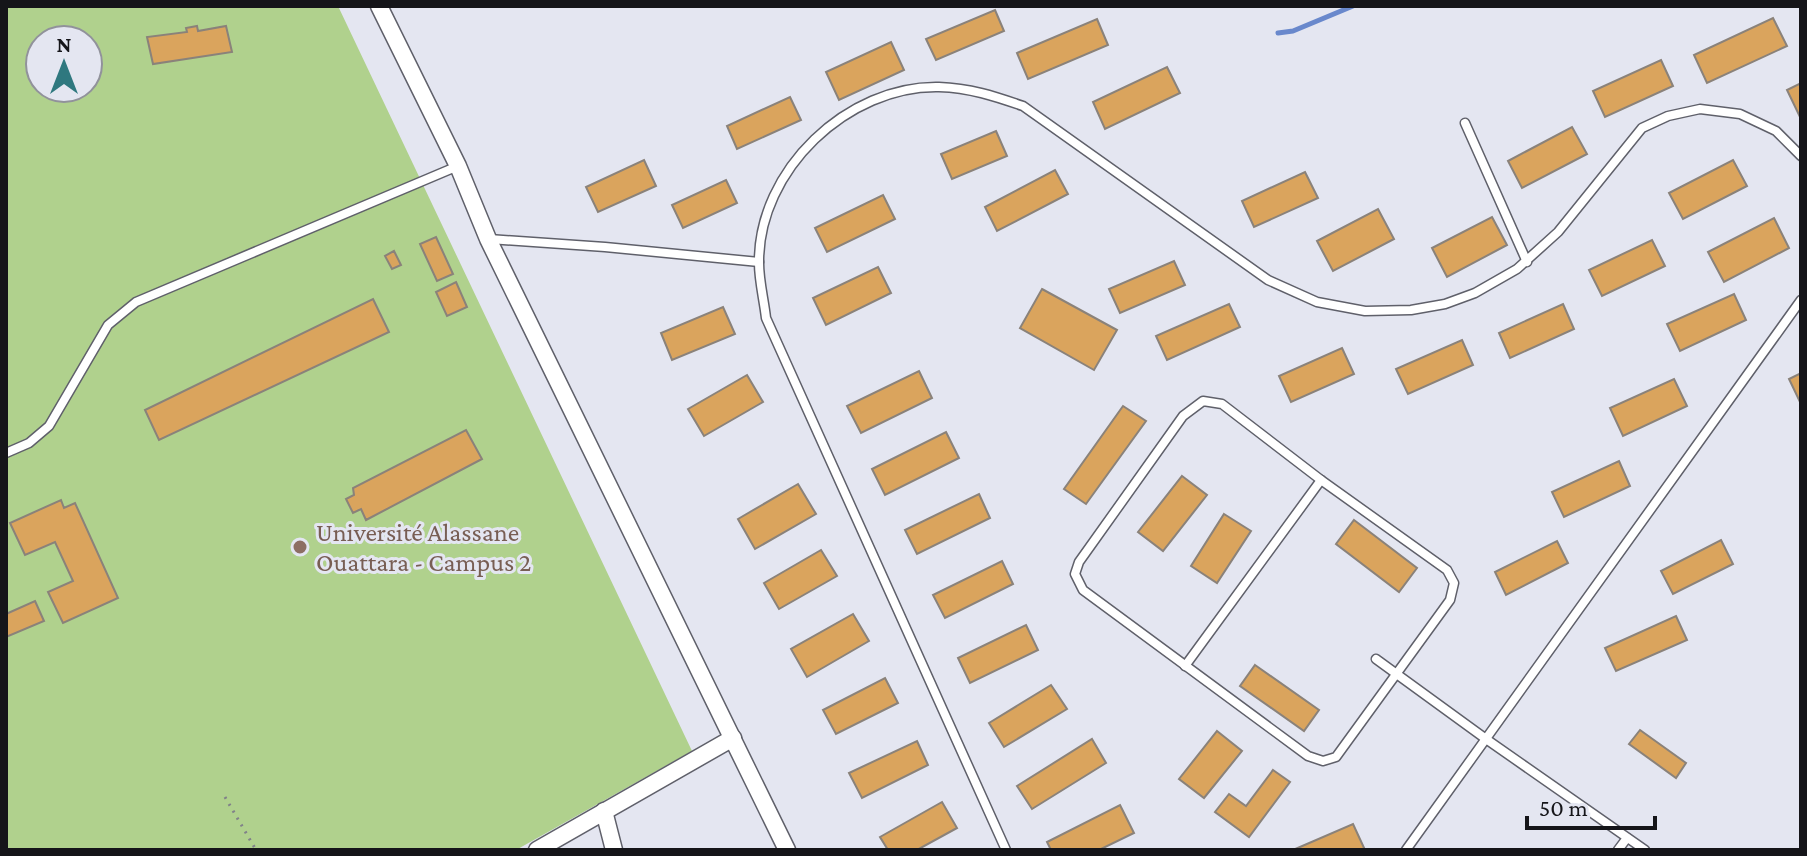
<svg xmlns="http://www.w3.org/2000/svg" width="1807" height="856" viewBox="0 0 1807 856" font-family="'Crimson Pro',serif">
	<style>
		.green { fill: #b0d18d; fill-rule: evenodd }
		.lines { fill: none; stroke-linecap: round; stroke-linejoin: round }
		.stream { stroke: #6988cc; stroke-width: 5 }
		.building { fill: #daa45d; stroke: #8a827a; stroke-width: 2 }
		.service-casing { stroke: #5f606a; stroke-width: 11 }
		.minor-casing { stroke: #5f606a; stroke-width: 19 }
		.path { stroke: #818289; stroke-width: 3; stroke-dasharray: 2 6; stroke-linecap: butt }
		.service { stroke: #fff; stroke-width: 8 }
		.minor { stroke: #fff; stroke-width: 16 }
		.education-dot { fill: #8d6e63; stroke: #e4e6f1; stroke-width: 3 }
		.labels { text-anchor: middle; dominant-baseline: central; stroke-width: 6; stroke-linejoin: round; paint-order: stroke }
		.education-label { font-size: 26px; fill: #785e54; stroke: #e4e6f1; text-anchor: start }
	</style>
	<rect width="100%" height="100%" fill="#e4e6f1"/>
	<!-- green -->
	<path class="green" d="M6 6H338L692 751 516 850H6ZM40 40H88V88H40Z"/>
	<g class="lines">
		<!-- stream -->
		<path class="stream" d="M1278 33 1293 31 1353 6"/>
	</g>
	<!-- building -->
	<g class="building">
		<path d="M995 10 1004 31 936 60 926 39Z"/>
		<path d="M1773 18 1787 46 1707 83 1694 55Z"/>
		<path d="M1097 19 1108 45 1028 79 1017 53Z"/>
		<path d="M197 26 198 31 226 26 232 52 153 64 147 37 187 32 186 28Z"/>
		<path d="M891 42 904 70 839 100 826 72Z"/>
		<path d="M1661 60 1673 86 1605 117 1593 91Z"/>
		<path d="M1167 67 1180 93 1105 129 1093 102Z"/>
		<path d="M1801 83V119L1787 90Z"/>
		<path d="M790 97 801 120 737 149 727 126Z"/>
		<path d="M1572 127 1587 154 1522 188 1508 161Z"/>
		<path d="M996 131 1007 156 952 179 941 154Z"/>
		<path d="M644 160 656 186 598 212 586 187Z"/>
		<path d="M1733 160 1747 186 1683 219 1669 193Z"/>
		<path d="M1055 170 1068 194 997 231 985 207Z"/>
		<path d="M1305 172 1318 198 1254 227 1242 201Z"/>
		<path d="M726 180 737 203 683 228 672 205Z"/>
		<path d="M883 195 895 219 827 252 815 228Z"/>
		<path d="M1378 209 1394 239 1333 271 1317 241Z"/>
		<path d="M1492 217 1507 245 1447 277 1432 248Z"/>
		<path d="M1774 218 1789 248 1724 282 1708 252Z"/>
		<path d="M436 237 453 274 437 281 420 244Z"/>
		<path d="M1652 240 1665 266 1602 296 1589 270Z"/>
		<path d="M394 251 401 265 392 269 385 256Z"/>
		<path d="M1174 261 1185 285 1120 313 1109 289Z"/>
		<path d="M878 267 891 293 826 325 813 298Z"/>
		<path d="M456 282 467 307 447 316 436 292Z"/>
		<path d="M1042 289 1117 330 1094 370 1020 328Z"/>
		<path d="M1734 294 1746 320 1680 351 1667 324Z"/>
		<path d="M373 299 389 332 159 440 145 410Z"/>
		<path d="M1229 304 1240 327 1167 360 1156 336Z"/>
		<path d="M1563 304 1574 329 1510 358 1499 333Z"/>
		<path d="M723 307 735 334 672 360 661 333Z"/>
		<path d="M1462 340 1473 365 1408 394 1396 369Z"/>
		<path d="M1342 348 1354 374 1291 402 1279 376Z"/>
		<path d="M919 371 932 398 861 433 847 406Z"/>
		<path d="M1801 373V404L1789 379Z"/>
		<path d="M747 375 763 402 704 436 688 409Z"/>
		<path d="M1674 379 1687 406 1623 436 1610 408Z"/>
		<path d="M1123 406 1146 421 1086 504 1064 489Z"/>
		<path d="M466 430 482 459 366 520 361 509 353 513 346 499 354 495 353 488Z"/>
		<path d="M946 432 959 458 885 495 872 469Z"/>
		<path d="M1619 461 1630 486 1564 517 1552 492Z"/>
		<path d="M1182 476 1207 495 1163 551 1138 532Z"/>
		<path d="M798 484 816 514 755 549 738 519Z"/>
		<path d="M979 494 990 518 917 554 905 530Z"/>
		<path d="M61 500 64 508 75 503 118 598 63 623 48 592 73 581 55 542 25 555 10 523Z"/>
		<path d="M1224 514 1251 531 1217 583 1191 566Z"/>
		<path d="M1354 520 1417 568 1399 592 1336 544Z"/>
		<path d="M1721 540 1733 564 1673 594 1661 571Z"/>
		<path d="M1557 541 1568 563 1506 595 1495 572Z"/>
		<path d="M821 550 837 576 779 609 764 583Z"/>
		<path d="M1002 561 1013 584 945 618 933 595Z"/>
		<path d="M35 601 44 621 6 637V614Z"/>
		<path d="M853 614 869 641 807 677 791 649Z"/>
		<path d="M1676 616 1687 640 1616 671 1605 648Z"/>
		<path d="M1026 625 1038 650 970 683 958 658Z"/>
		<path d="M1255 665 1319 710 1304 731 1240 686Z"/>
		<path d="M885 678 898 703 836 734 823 710Z"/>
		<path d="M1051 685 1067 709 1004 747 989 723Z"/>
		<path d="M1640 730 1686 763 1676 778 1629 744Z"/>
		<path d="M1217 731 1242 751 1204 798 1179 779Z"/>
		<path d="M1092 739 1106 763 1032 809 1017 786Z"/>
		<path d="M917 741 928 765 862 798 849 773Z"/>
		<path d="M1273 770 1290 782 1249 837 1215 812 1229 794 1246 806Z"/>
		<path d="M942 802 957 828 917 850H888L880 837Z"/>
		<path d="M1120 805 1134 833 1099 850H1051L1047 842Z"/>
		<path d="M1353 824 1365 850H1293Z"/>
	</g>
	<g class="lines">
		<!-- service casing -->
		<g class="service-casing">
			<g id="service">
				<path d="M1465 123 1527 262"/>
				<path d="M489 239 605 247 759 262"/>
				<path d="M1203 401 1222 404 1321 480 1447 570 1454 583 1450 600 1336 757 1323 761 1308 756 1083 590 1075 574 1079 562 1183 416Z"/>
				<path d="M6 453 29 443 49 426 108 325 136 302 458 166"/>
				<path d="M1376 659 1486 739 1645 850"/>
				<path d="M1185 666 1321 480"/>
				<path d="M1006 850 766 318C764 300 759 281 759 263 758 170 848 85 939 87 970 88 994 96 1023 106L1268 280 1317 302 1365 311 1411 310 1445 304 1475 293 1517 269 1558 232 1642 128 1668 116 1700 109 1740 114 1776 131 1801 156"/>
				<path d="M1406 850 1801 300"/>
				<path d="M1618 850 1627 838"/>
			</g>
		</g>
		<!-- minor casing -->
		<g class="minor-casing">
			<g id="minor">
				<path d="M379 6 458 166 488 239 787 850"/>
				<path d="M604 811 614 850"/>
				<path d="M537 850 733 738"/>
			</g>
		</g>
		<!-- path -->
		<path class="path" d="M225 797 256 850"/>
		<!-- service -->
		<use href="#service" class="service"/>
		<!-- minor -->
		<use href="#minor" class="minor"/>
	</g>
	<!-- markers -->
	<circle class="education-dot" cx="300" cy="547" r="8"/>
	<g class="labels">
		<!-- education labels -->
		<g class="education-label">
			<text x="316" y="532">Université Alassane<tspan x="316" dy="30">Ouattara - Campus 2</tspan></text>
		</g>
	</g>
	<!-- border -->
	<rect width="1807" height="856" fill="none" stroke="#151519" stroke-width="16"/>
	<!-- north arrow -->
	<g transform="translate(64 64)"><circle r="38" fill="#e4e6f1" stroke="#91929b" stroke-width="2"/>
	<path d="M0-6L14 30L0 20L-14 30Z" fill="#2f787f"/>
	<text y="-12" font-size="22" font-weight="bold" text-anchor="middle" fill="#151519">N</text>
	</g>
	<!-- scale -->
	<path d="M1527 816v12h128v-12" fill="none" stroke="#151519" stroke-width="4"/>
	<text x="1539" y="816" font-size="24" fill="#151519" stroke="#e4e6f1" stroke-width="6" paint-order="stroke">50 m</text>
</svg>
